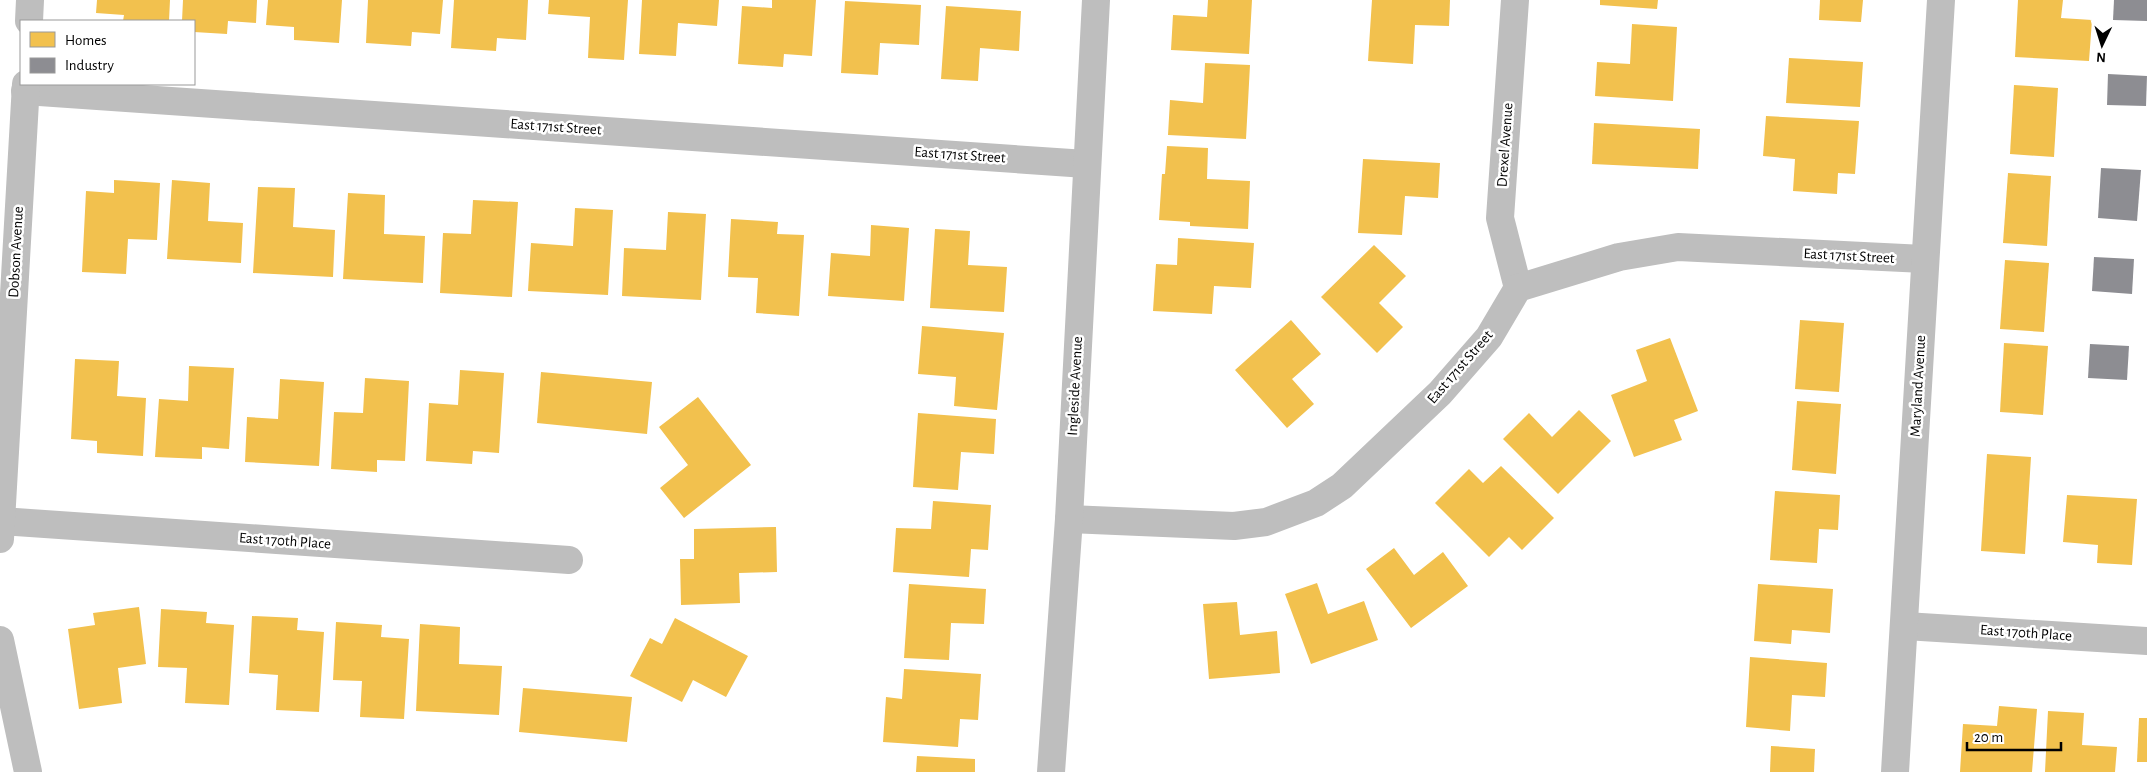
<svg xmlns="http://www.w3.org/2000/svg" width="2147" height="772" viewBox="0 0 2147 772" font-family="'Alegreya Sans',sans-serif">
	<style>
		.homes { fill: #f2c14e }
		.industry { fill: #8d8d92 }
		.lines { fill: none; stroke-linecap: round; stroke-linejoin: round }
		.street { stroke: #bebebe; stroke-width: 28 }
		.labels { text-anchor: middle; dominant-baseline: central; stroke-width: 5; stroke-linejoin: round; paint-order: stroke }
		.street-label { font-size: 15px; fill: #000; stroke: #fff }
	</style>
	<rect width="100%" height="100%" fill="#fff"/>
	<!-- homes -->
	<g class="homes">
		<path d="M97 0H170L169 21H123L124 15 96 13Z"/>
		<path d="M183 0H257L256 23 228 21 227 34 194 32V21H182Z"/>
		<path d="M268 0H342L339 43 294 40V27L266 25Z"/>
		<path d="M368 0H443L440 34 412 32 411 46 366 43Z"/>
		<path d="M454 0H528L526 40 497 38 496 51 451 48Z"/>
		<path d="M549 0H628L624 60 588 58 590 17 548 14Z"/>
		<path d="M642 0H719L717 26 678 23 676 56 639 54Z"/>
		<path d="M772 0H816L812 56 784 54 783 67 738 64 742 6 772 8Z"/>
		<path d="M1208 0H1252L1249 54 1171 50 1173 15 1207 17Z"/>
		<path d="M1372 0H1450L1449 26 1415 25 1413 64 1368 61Z"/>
		<path d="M1600 0H1658L1657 9 1600 5Z"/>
		<path d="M1820 0H1863L1861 22 1819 20Z"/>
		<path d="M2018 0H2063L2061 18 2092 20 2089 61 2015 57Z"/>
		<path d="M845 1 921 5 919 45 880 43 878 75 841 73Z"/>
		<path d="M946 6 1021 11 1019 51 980 48 978 81 941 79Z"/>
		<path d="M1632 24 1677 27 1673 101 1595 96 1597 62 1630 64Z"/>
		<path d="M1789 58 1863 62 1860 107 1786 103Z"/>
		<path d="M1205 63 1250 65 1246 139 1168 135 1170 100 1203 103Z"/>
		<path d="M2014 85 2058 88 2054 157 2010 154Z"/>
		<path d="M1766 116 1859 121 1855 174 1838 173 1837 194 1793 191 1795 159 1763 156Z"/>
		<path d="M1594 123 1700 129 1698 169 1592 164Z"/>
		<path d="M1167 146 1208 148 1207 179 1250 181 1248 229 1190 226V222L1159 220 1162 174H1165Z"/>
		<path d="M1363 159 1440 163 1438 198 1405 196 1402 235 1358 233Z"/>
		<path d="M2008 173 2051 176 2047 246 2003 243Z"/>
		<path d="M114 180 160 183 157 240 128 239 126 274 82 272 86 191 114 193Z"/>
		<path d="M172 180 210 183 208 221 243 223 241 263 167 259Z"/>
		<path d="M258 187 295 188 293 227 335 230 333 277 253 273Z"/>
		<path d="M348 193 385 195 384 234 425 236 423 283 343 279Z"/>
		<path d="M473 200 518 202 512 297 440 293 443 233 471 234Z"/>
		<path d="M575 208 613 210 608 295 528 291 531 243 573 246Z"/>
		<path d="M668 212 706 214 701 300 622 296 624 248 666 250Z"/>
		<path d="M731 219 778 222 777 234 804 235 799 316 756 313 758 278 728 277Z"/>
		<path d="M871 225 909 228 904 301 828 296 831 253 870 256Z"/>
		<path d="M935 229 970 231 968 265 1007 267 1004 312 930 308Z"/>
		<path d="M1178 238 1254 243 1251 288 1214 286 1212 314 1153 311 1156 264 1177 265Z"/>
		<path d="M1374 245 1406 276 1379 303 1403 327 1377 353 1321 297Z"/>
		<path d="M2005 260 2049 263 2044 332 2000 329Z"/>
		<path d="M1291 320 1321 354 1292 379 1314 404 1287 428 1235 370Z"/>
		<path d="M1800 320 1844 323 1839 392 1795 389Z"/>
		<path d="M922 326 1004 333 997 410 954 406 956 377 918 374Z"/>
		<path d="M1670 338 1698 411 1674 420 1682 440 1634 457 1611 395 1647 381 1636 350Z"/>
		<path d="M2004 343 2048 346 2043 415 2000 412Z"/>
		<path d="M75 359 119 361 117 396 146 398 143 456 97 453V441L71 439Z"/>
		<path d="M189 366 234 368 229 449 202 447V459L155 457 159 399 188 401Z"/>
		<path d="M460 370 504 373 499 453 473 451 472 464 426 461 429 403 458 405Z"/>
		<path d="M541 372 652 382 647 434 537 423Z"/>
		<path d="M365 378 409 381 405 461 377 460V472L331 469 334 412 363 413Z"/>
		<path d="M280 379 324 382 319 466 245 462 247 417 278 419Z"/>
		<path d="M698 397 751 465 684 518 660 488 688 465 659 427Z"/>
		<path d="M1797 401 1841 404 1836 474 1792 470Z"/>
		<path d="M1579 410 1611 441 1558 494 1503 439 1529 413 1552 437Z"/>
		<path d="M918 413 996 419 994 454 961 452 958 490 913 487Z"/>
		<path d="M1987 454 2031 457 2025 554 1981 551Z"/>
		<path d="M1501 466 1554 518 1522 550 1509 537 1489 557 1435 503 1469 469 1483 483Z"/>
		<path d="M1775 491 1840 495 1838 530 1819 529 1817 563 1770 560Z"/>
		<path d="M2067 495 2137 499 2132 565 2097 563 2098 545 2063 542Z"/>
		<path d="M933 501 991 505 988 550 971 549 969 577 893 572 896 528 931 529Z"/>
		<path d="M776 527 777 572 739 573 740 603 681 605 680 559H694V529Z"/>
		<path d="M1394 548 1414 575 1443 552 1468 586 1411 628 1366 569Z"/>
		<path d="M1317 583 1328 614 1364 601 1378 640 1311 664 1285 594Z"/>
		<path d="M909 584 986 589 984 624 951 623 949 660 904 658Z"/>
		<path d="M1758 584 1833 589 1830 633 1792 630 1791 644 1754 641Z"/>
		<path d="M1237 602 1240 635 1277 631 1280 673 1209 679 1203 604Z"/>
		<path d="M139 607 146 664 118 668 122 703 79 709 68 629 95 625 93 613Z"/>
		<path d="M161 609 207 612 206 623 234 625 229 705 185 703 187 668 158 667Z"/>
		<path d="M252 616 298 618 297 630 324 632 319 712 276 710 278 675 249 673Z"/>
		<path d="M675 618 748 656 726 697 693 680 682 702 630 676 650 638 662 644Z"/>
		<path d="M336 622 382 625 381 637 409 639 404 719 360 717 362 681 333 680Z"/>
		<path d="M420 624 460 627 459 664 502 666 499 715 416 711Z"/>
		<path d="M1750 657 1827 663 1825 697 1792 695 1790 731 1746 727Z"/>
		<path d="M904 669 981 674 978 720 960 719 958 747 883 742 886 697 902 699Z"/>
		<path d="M523 688 632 697 627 742 519 732Z"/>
		<path d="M1999 706 2037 709 2032 772H1960L1963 724 1997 726Z"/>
		<path d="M2048 711 2084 713 2082 745 2117 747 2115 772H2045Z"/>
		<path d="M2139 718H2147V762H2137Z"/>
		<path d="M1771 746 1815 749 1814 772H1770Z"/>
		<path d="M917 756 975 759V772H916Z"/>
	</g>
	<!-- industry -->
	<g class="industry">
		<path d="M2114 0H2147V21L2113 20Z"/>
		<path d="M2108 74 2147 76 2146 106 2107 105Z"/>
		<path d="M2101 168 2141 170 2137 221 2098 218Z"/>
		<path d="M2094 257 2134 259 2132 294 2092 291Z"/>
		<path d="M2090 344 2129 346 2127 380 2088 378Z"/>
	</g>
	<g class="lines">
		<!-- street -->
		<g class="street">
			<path d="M1515 0 1500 218 1518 288"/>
			<path d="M29 21 30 0"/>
			<path d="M25 91 1086 164"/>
			<path d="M1069 519 1234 526 1266 522 1316 503 1342 486 1440 393 1489 337 1518 288 1619 257 1678 247 1924 259"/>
			<path d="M1 521 569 560"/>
			<path d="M0 539 26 84"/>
			<path d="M1905 626 2147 641"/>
			<path d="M0 640 28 772"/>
			<path d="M1051 772 1069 519 1096 0"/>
			<path d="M1895 772 1941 0"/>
		</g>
	</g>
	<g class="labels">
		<!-- street labels -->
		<g class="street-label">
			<text transform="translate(556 127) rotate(4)">East 171st Street</text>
			<text transform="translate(1505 145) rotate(-86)">Drexel Avenue</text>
			<text transform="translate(960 155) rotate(4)">East 171st Street</text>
			<text transform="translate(16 252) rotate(-87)">Dobson Avenue</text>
			<text transform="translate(1849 256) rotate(3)">East 171st Street</text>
			<text transform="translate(1460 367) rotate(-49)">East 171st Street</text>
			<text transform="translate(1075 386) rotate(-87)">Ingleside Avenue</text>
			<text transform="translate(1918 386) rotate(-87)">Maryland Avenue</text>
			<text transform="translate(285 541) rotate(4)">East 170th Place</text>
			<text transform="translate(2026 633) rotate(4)">East 170th Place</text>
		</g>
	</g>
	<!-- legend -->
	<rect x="20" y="20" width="175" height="65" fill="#ffffff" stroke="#999999"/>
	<rect x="30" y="32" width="25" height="15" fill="#f2c14e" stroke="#999999"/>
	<text x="65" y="45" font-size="15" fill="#000000">Homes</text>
	<rect x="30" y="58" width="25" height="15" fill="#8d8d92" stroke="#999999"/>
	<text x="65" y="70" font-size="15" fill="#000000">Industry</text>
	<!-- north arrow -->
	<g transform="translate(2102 45) rotate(184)" stroke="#ffffff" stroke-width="4" paint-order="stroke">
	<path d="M0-4L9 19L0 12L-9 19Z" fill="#000000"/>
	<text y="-8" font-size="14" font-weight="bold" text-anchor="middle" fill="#000000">N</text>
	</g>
	<!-- scale -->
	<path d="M1967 742v8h94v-8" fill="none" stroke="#000000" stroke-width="2.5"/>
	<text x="1974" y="742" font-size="15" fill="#000000" stroke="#ffffff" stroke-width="4" paint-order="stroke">20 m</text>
</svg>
